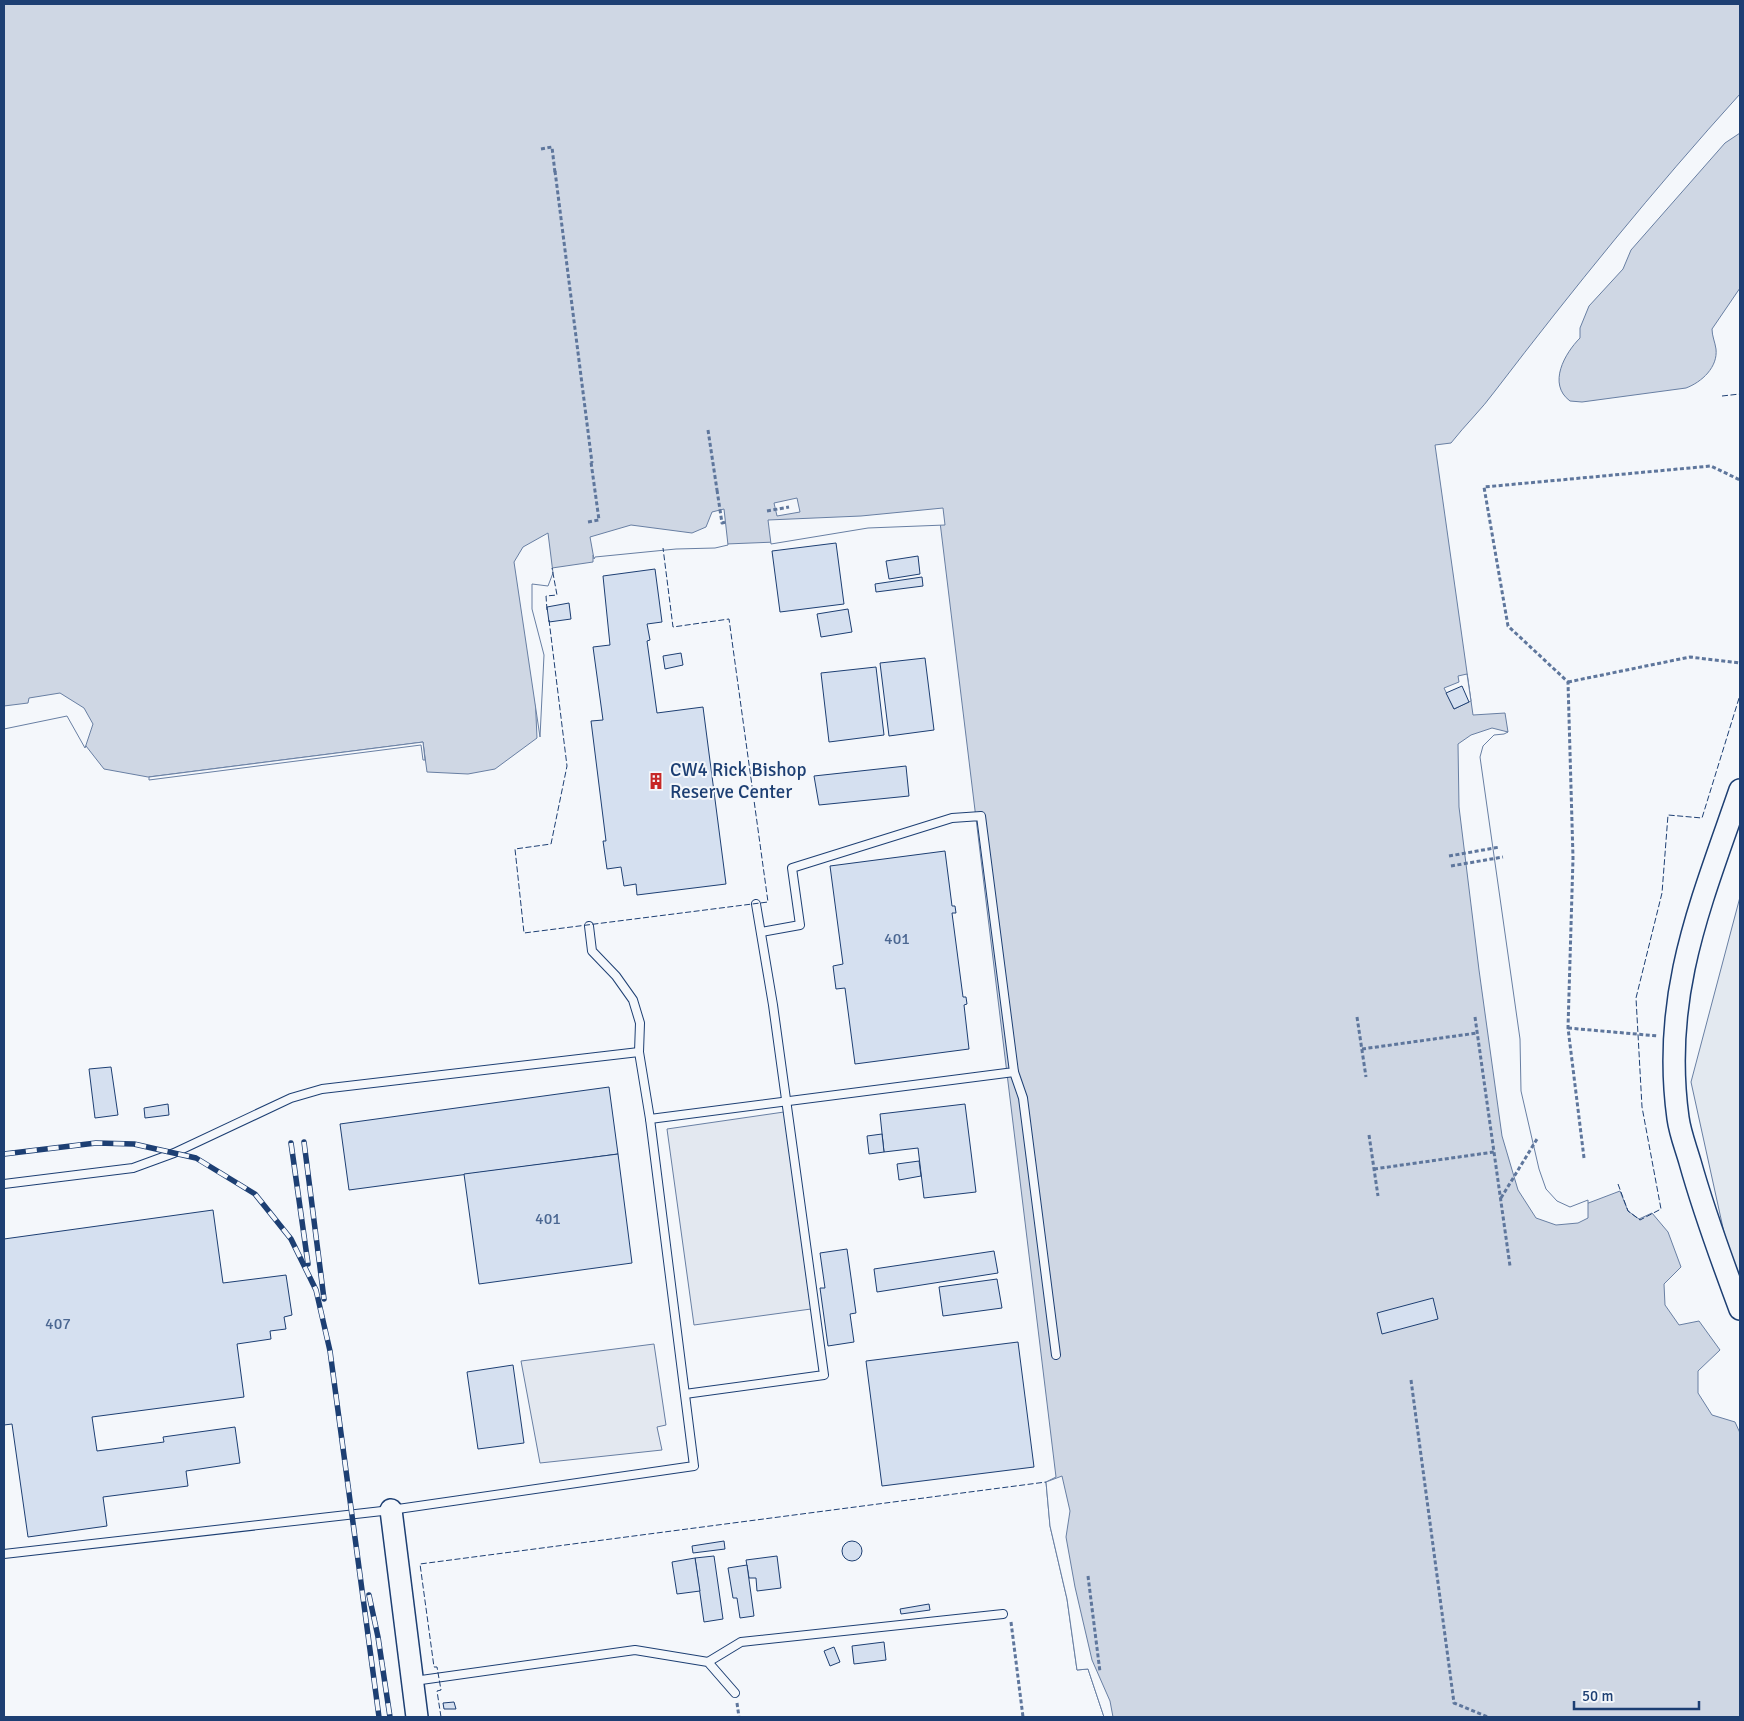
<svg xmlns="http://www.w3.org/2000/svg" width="1744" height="1721" viewBox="0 0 1744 1721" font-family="Signika,sans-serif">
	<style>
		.green { fill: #e3e9f0; stroke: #687fa3 }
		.parking { fill: #e3e8f0; stroke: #687fa3 }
		.water { fill: #cfd7e4; stroke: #687fa3 }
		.pier { fill: #f4f7fb; stroke: #687fa3 }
		.building { fill: #d5e0f0; stroke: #1d3f73 }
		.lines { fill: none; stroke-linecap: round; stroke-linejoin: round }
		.lane-casing { stroke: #1d3f73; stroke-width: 10 }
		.secondary-casing { stroke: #1d3f73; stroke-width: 24 }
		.path { stroke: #5e769c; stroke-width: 3; stroke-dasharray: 4 2.5; stroke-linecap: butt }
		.lane { stroke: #f4f7fb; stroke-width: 8 }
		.secondary { stroke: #f4f7fb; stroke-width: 21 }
		.rail-casing { stroke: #1d3f73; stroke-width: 5.5 }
		.rail { stroke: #f4f7fb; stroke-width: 4; stroke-dasharray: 11; stroke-linecap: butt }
		.fence { stroke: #1d3f73; stroke-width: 1; stroke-dasharray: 6 2.5; stroke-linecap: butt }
		.labels { text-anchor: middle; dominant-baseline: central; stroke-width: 4; stroke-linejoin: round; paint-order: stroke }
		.number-label { font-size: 16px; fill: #4b6792 }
		.poi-label { font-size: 19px; fill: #1d3f73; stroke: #f4f7fb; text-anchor: start }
	</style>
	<rect width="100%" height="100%" fill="#f4f7fb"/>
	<!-- green -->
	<path class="green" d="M1740 897V1278L1725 1237 1691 1082Z"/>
	<!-- parking -->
	<g class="parking">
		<path d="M784 1112 811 1309 694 1325 667 1129Z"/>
		<path d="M654 1344 666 1425 657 1427 662 1450 540 1463 521 1361Z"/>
	</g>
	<!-- water -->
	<g class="water">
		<path d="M4 4H1740V94C1654 189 1573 289 1495 391 1482 409 1465 425 1451 443L1435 445 1473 715 1505 713 1508 732 1493 733 1481 745 1477 757 1519 1092 1536 1170 1544 1190 1555 1203 1570 1210 1620 1191 1628 1211 1639 1219 1652 1213 1668 1232 1681 1267 1664 1284 1665 1305 1679 1325 1699 1321 1720 1350 1698 1371V1393L1712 1415 1735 1422 1740 1433V1717H1104L1088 1669 1077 1670 1067 1599 1050 1526 1046 1482 1056 1477 940 522 868 525 776 542 676 546 593 555V562L552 568 547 583 530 582 537 738 495 769 468 774 427 772 423 742 148 777 104 769 86 746 68 713 4 727Z"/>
		<path d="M1740 133V288L1712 329C1712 336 1715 342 1716 349 1718 367 1702 382 1686 388L1582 402 1570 401C1547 384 1565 353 1580 338V328L1589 306 1623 269 1631 250 1725 143Z"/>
	</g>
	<!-- pier -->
	<g class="pier">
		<path d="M797 498 800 512 777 516 774 503Z"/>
		<path d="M943 508 945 525 868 528 771 544 768 520 861 516Z"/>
		<path d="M724 509 728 545 715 548 676 549 595 557 594 559 590 537 631 525 692 533 706 527 712 512Z"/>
		<path d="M548 533 553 573 548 586 532 584V609L544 655 540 737 514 562 523 547Z"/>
		<path d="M1467 674 1471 701 1454 709 1444 688 1459 682 1458 676Z"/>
		<path d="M60 693 84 708 93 724 85 748 67 716 4 729V706L28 703 29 698Z"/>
		<path d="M1492 728 1508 732 1504 734 1494 735 1483 746 1480 757 1520 1039 1521 1091 1539 1169 1546 1189 1557 1201 1570 1207 1588 1200V1218L1578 1223 1556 1225 1536 1218 1518 1190 1502 1136 1479 970 1459 807 1458 744 1471 735Z"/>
		<path d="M423 742 425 760H423L421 745 149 780V777Z"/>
		<path d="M1062 1476 1070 1511 1066 1537 1075 1587 1092 1660 1110 1701 1113 1717H1104L1088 1669 1077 1670 1067 1599 1050 1526 1046 1482Z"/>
	</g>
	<!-- building -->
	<g class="building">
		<path d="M836 543 844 604 780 612 772 551Z"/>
		<path d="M918 556 920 574 889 579 886 561Z"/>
		<path d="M655 569 662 622 647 624 650 640 647 641 657 713 703 707 726 884 637 895 636 884 624 886 621 867 607 869 603 841H606L591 721 603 720 593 647 610 645 603 576Z"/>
		<path d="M922 577 923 586 876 592 875 584Z"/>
		<path d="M569 603 571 619 549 622 547 607Z"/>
		<path d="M848 609 852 632 821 637 817 614Z"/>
		<path d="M681 653 683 665 665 669 663 656Z"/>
		<path d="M925 658 934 730 889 736 880 663Z"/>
		<path d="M876 667 884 735 829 742 821 673Z"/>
		<path d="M1462 686 1469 702 1454 709 1446 693Z"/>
		<path d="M906 766 909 796 819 805 814 776Z"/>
		<path d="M945 851 952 906H955L956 913H952L963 997H966L967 1004 964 1005 969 1049 855 1064 845 988 836 989 833 966 843 964 830 866Z"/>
		<path d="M111 1067 118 1115 95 1118 89 1069Z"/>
		<path d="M609 1087 618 1154 349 1190 340 1124Z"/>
		<path d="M168 1104 169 1115 145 1118 144 1108Z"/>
		<path d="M965 1104 976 1192 924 1198 918 1148 884 1152 880 1114Z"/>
		<path d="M882 1134 884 1152 869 1154 867 1136Z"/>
		<path d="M618 1154 632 1263 479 1284 464 1174Z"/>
		<path d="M919 1161 921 1176 899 1180 897 1164Z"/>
		<path d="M213 1210 223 1283 286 1275 292 1315 284 1317 286 1329 270 1331 271 1339 237 1344 244 1397 92 1417 97 1451 164 1442 163 1437 235 1427 240 1463 186 1471 188 1486 103 1497 107 1526 28 1537 12 1424 4 1425V1239Z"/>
		<path d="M847 1249 856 1313 850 1314 854 1342 828 1346 820 1288H825L820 1253Z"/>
		<path d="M994 1251 998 1273 877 1292 874 1269Z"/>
		<path d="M997 1279 1002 1308 943 1316 939 1287Z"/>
		<path d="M1433 1298 1438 1319 1382 1334 1377 1313Z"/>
		<path d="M1018 1342 1034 1467 882 1486 866 1361Z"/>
		<path d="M513 1365 524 1443 478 1449 467 1372Z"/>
		<path d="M724 1541 725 1549 693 1553 692 1546Z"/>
		<circle cx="852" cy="1551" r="10"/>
		<path d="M714 1556 723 1619 704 1622 695 1558Z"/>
		<path d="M777 1556 781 1588 757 1591 756 1578H749L746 1560Z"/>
		<path d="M695 1558 700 1591 677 1594 672 1562Z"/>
		<path d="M747 1565 754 1616 740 1618 737 1598H733L728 1568Z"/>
		<path d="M929 1604 930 1610 901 1614 900 1609Z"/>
		<path d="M884 1642 886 1660 854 1664 852 1646Z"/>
		<path d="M834 1647 840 1662 830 1666 824 1651Z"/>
		<path d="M454 1702 456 1709H444L443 1703Z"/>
	</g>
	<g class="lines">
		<!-- lane casing -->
		<g class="lane-casing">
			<g id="lane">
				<path d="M1014 1072 1023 1098 1056 1355"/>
				<path d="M650 1119 1014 1072 981 816 952 818 792 868 800 925 761 932"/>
				<path d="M4 1184 133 1168 174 1153 291 1098 322 1089 639 1052"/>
				<path d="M685 1394 824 1375 773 1005 756 904"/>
				<path d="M4 1554 391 1510 694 1466 650 1119 639 1052 640 1023 633 1000 616 976 592 951 589 926"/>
				<path d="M708 1662 741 1642 1003 1614"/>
				<path d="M414 1681 635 1650 708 1662 735 1693"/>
			</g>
		</g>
		<!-- secondary casing -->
		<g class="secondary-casing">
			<g id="secondary">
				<path d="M1740 790C1701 903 1661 995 1678 1118 1680 1133 1686 1148 1690 1162 1704 1212 1722 1261 1740 1309"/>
				<path d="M391 1510 417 1717"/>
			</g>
		</g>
		<!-- path -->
		<g class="path">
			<path d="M541 149 552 147 555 173"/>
			<path d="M555 171 592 463"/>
			<path d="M708 430 717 490"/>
			<path d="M717 490 722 523 726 522"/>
			<path d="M767 511 789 507"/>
			<path d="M588 522 599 520 591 462"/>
			<path d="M1568 682 1690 657 1740 663"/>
			<path d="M1449 856 1500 847"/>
			<path d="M1451 866 1503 857"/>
			<path d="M1357 1017 1366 1077"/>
			<path d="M1475 1017 1510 1266"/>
			<path d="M1568 1028 1658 1036"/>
			<path d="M1362 1049 1477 1033"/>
			<path d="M1369 1135 1378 1196"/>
			<path d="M1584 1158 1568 1028 1573 858 1568 682 1508 626 1484 487 1711 466 1740 480"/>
			<path d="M1374 1169 1494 1152"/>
			<path d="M1501 1198 1537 1139"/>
			<path d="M1411 1380 1454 1703 1488 1717"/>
			<path d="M1088 1576 1100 1672"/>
			<path d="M1011 1622 1023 1717"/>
			<path d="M737 1703 739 1717"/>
		</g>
		<!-- lane -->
		<use href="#lane" class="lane"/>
		<!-- secondary -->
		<use href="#secondary" class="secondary"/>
		<!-- rail casing -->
		<g class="rail-casing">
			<g id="rail">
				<path d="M304 1142 324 1299"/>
				<path d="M291 1143 308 1264"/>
				<path d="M4 1154 96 1143 134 1144 196 1158 255 1194 291 1239 316 1290 330 1351 379 1717"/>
				<path d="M369 1595 378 1637 390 1717"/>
			</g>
		</g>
		<!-- rail -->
		<use href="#rail" class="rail"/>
		<!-- fence -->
		<g class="fence">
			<path d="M1722 396 1740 394"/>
			<path d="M547 610 546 596 557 595 552 568"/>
			<path d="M549 620 567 766 551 844 515 849 524 933 768 902 729 619 673 627 663 548"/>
			<path d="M1618 1184 1628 1211 1640 1220 1661 1209 1642 1107 1636 998 1662 893 1668 815 1702 818 1740 695"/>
			<path d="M441 1717 437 1691 441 1690 437 1667H434L420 1564 1046 1482"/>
		</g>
	</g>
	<!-- icons -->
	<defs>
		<g id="building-bare" transform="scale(1.35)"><path d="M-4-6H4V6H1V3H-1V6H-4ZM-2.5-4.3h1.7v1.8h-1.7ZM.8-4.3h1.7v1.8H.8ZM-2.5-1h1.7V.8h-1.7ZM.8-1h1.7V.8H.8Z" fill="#c62828" stroke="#f4f7fb" stroke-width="2.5" paint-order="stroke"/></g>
	</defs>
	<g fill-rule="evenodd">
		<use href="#building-bare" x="656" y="781"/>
	</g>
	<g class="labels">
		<!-- number labels -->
		<g class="number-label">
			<text x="897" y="939">401</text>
			<text x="548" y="1219">401</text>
			<text x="58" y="1324">407</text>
		</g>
		<!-- poi labels -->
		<g class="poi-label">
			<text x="670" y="770">CW4 Rick Bishop<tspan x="670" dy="22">Reserve Center</tspan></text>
		</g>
	</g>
	<!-- border -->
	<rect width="1744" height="1721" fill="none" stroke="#1d3f73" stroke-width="10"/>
	<!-- scale -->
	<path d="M1574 1701v8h125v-8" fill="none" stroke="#1d3f73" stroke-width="2.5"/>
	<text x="1582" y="1701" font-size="15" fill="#1d3f73" stroke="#f4f7fb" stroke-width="4" paint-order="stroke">50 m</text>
</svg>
